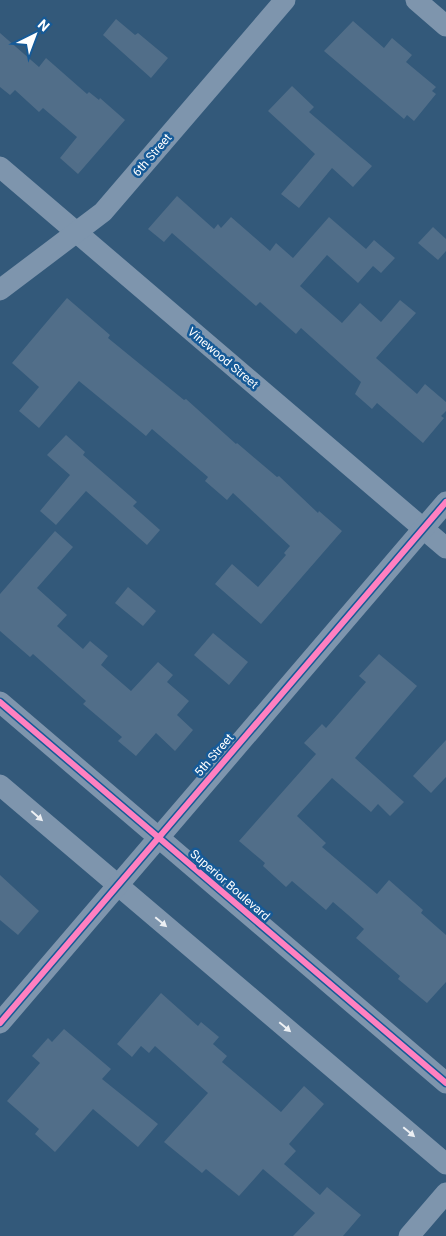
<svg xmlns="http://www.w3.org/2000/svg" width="446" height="1236" viewBox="0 0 446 1236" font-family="Roboto,sans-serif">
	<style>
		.building { fill: #516e89 }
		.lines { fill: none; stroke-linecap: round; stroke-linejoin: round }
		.street { stroke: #7e95ad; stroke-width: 21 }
		.cycleway-casing { stroke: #165a97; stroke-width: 9 }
		.cycleway { stroke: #ff80c0; stroke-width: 6 }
		.oneway { fill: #eceff3 }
		.labels { text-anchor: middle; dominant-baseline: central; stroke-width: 5; stroke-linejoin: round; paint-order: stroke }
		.street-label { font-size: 12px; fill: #fff; stroke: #165a97 }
	</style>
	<rect width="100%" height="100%" fill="#33597a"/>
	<!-- building -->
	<g class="building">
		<path d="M116 19 135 35 138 33 168 58 151 78 103 35Z"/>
		<path d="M353 21 384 48 392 38 412 55 406 62 436 87 432 91 436 94 414 121 407 115 404 119 324 51Z"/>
		<path d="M0 33 39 67 46 58 87 94 89 92 99 100 100 98 125 120 78 174 60 158 77 137 43 108 39 112 15 90 10 95 0 87Z"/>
		<path d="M292 86 314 107 309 112 372 166 353 187 332 168 299 208 281 194 315 154 268 111Z"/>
		<path d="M177 196 214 229 218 224 221 228 231 217 270 251 276 243 293 258 329 217 366 249 374 240 395 258 381 273 373 266 358 283 327 255 300 286 342 323 360 303 381 322 400 300 416 313 376 358 417 394 425 384 446 402V411L441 416 444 418 423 443 377 403 372 409 355 394 361 382 301 328 296 334 260 302 256 306 172 233 164 242 148 229Z"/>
		<path d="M433 227 446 239V251L438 260 418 243Z"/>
		<path d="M67 298 110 335 108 338 184 400 186 399 236 444 237 443 277 477 279 476 318 513 319 511 342 531 261 624 215 584 232 564 258 587 286 555 284 553 290 546 233 493 227 500 205 481 208 477 152 429 146 436 79 381 39 428 19 411 39 387 12 363Z"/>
		<path d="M66 435 85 452 83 455 137 502 133 506 160 530 147 545 86 491 56 525 40 511 70 475 47 455Z"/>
		<path d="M55 531 73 547 37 588 67 615 57 626 83 649 90 641 108 656 101 665 131 691 158 662 173 675 167 682 189 701 177 715 193 730 175 751 156 733 136 756 118 741 122 737 83 704 86 701 33 654 30 657 0 631V594Z"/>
		<path d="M128 587 156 611 143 626 115 603Z"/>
		<path d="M213 633 248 662 229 685 194 655Z"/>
		<path d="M379 654 417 686 355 758 404 802 390 816 378 804 371 812 332 778 297 816 326 843 322 847 377 894 389 880 423 910 421 913 446 935V982L427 1003 398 979 400 976 356 938 364 929 347 914 333 902 326 910 292 881 286 887 263 866 265 863 239 841 316 754 304 743 322 724 326 728 366 682 359 676Z"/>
		<path d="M446 740V777L431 793 413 776Z"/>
		<path d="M0 875 39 911 18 935 0 920Z"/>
		<path d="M161 993 198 1026 201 1022 219 1037 213 1044 227 1056 222 1062 281 1112 304 1086 324 1104 289 1144 296 1151 284 1164 320 1195 327 1187 361 1215 343 1236H293L315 1213 263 1169 239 1196 206 1169 202 1173 164 1142 208 1093 155 1046 149 1053 141 1046 132 1057 117 1044Z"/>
		<path d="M64 1029 111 1069 102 1079 158 1124 138 1147 93 1109 55 1152 35 1134 39 1129 7 1101 40 1063 32 1056 48 1038 52 1042Z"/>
	</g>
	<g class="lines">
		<!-- street -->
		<g class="street">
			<path d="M416 0 446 26"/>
			<path d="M0 167 446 548"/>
			<path d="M0 290 103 212 285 0"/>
			<path d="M0 702 446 1083"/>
			<path d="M0 785 446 1164"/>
			<path d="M0 1023 446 502"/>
			<path d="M409 1236 446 1193"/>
		</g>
		<!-- cycleway casing -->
		<g class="cycleway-casing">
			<g id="cycleway">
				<path d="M0 702 446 1083"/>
				<path d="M0 1023 446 502"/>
			</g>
		</g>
		<!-- cycleway -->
		<use href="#cycleway" class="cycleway"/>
	</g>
	<!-- one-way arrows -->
	<defs><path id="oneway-solid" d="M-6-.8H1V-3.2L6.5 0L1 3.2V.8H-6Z" transform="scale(1.25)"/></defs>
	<g class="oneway">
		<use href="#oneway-solid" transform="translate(37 816) rotate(41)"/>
		<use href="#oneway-solid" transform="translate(161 922) rotate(40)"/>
		<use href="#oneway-solid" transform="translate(285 1027) rotate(40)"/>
		<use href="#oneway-solid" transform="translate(409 1132) rotate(40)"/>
	</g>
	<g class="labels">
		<!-- street labels -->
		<g class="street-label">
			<text transform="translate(152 155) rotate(-49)">6th Street</text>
			<text transform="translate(223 358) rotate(40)">Vinewood Street</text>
			<text transform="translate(214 755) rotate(-49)">5th Street</text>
			<text transform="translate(230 885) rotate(41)">Superior Boulevard</text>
		</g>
	</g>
	<!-- north arrow -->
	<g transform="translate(35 35) rotate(42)" stroke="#165a97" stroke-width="4" paint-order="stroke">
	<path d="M0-4L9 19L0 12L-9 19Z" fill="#ffffff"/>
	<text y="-8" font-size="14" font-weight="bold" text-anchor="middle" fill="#ffffff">N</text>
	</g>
</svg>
